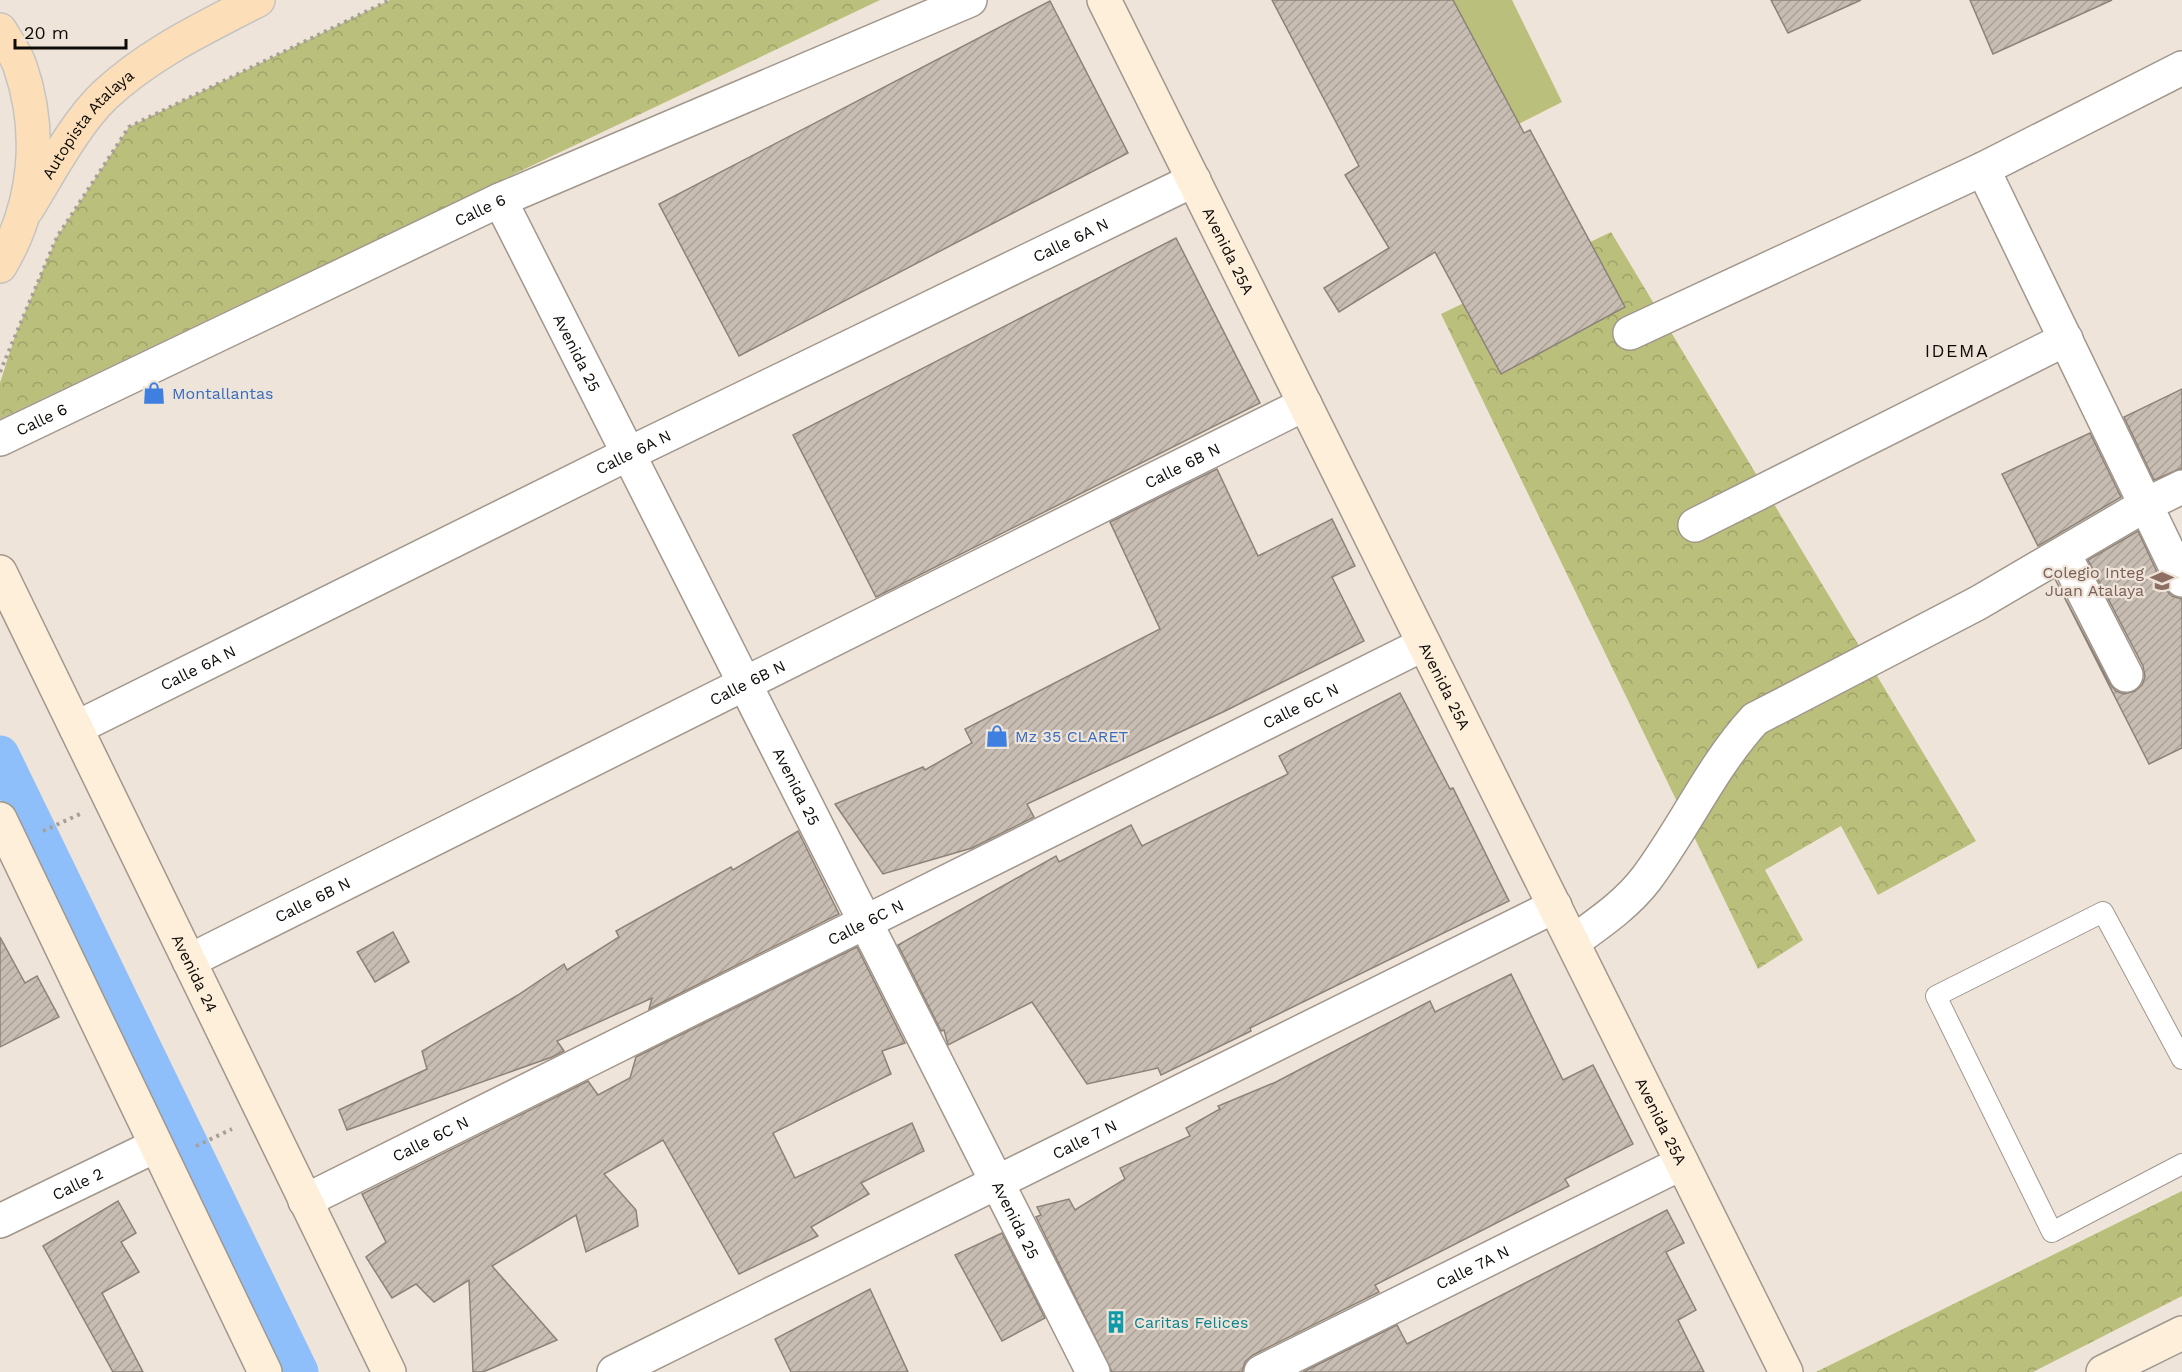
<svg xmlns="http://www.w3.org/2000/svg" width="2182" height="1372" viewBox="0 0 2182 1372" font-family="'Work Sans',sans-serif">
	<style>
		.grass { fill: #babf7b }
		.forest { fill: url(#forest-crowns) }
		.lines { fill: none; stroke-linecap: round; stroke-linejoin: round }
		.canal { stroke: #8ebffa; stroke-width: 39 }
		.building { fill: url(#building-hatch); stroke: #8d8278; stroke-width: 1.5 }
		.lane-casing { stroke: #a1978c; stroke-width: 22 }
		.street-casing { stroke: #a1978c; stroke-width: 36 }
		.secondary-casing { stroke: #a1978c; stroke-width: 36 }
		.primary-casing { stroke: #c5c4c3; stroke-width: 36 }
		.path { stroke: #a79f96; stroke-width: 4; stroke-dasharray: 3 4.5; stroke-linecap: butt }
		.lane { stroke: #fff; stroke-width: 20 }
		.street { stroke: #fff; stroke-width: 33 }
		.secondary { stroke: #feefdb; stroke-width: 33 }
		.primary { stroke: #fcdfb8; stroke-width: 33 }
		.labels { text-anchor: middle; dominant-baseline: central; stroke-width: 4.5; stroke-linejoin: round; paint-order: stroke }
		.street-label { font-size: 16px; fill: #0e0b07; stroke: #efe4d9 }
		.shop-label { font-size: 16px; fill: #366cbe; stroke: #efe4d9; text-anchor: start }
		.education-label { font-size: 16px; fill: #785e54; stroke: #efe4d9; text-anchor: end }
		.culture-label { font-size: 16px; fill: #0d838f; stroke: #efe4d9; text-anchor: start }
		.neighbourhood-label { font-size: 18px; letter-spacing: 1.5px; fill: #0e0b07; stroke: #efe4d9 }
	</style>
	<defs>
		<pattern id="forest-crowns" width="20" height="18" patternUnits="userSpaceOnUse" patternTransform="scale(1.5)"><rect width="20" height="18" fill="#babf7b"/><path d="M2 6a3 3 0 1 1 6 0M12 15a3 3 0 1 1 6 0" fill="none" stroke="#9fa369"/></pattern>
		<pattern id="building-hatch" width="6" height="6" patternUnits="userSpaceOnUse" patternTransform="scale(1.5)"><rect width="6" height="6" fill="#c8bdb2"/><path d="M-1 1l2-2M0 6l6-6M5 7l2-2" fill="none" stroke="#aba198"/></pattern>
	</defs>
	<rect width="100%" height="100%" fill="#efe4d9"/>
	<!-- grass -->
	<path class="grass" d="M1298 0H1512L1562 102 1393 188Z"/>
	<!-- forest -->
	<g class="forest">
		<path d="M390 0H880L0 419V383L15 336 57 237 129 127Z"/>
		<path d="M1611 232 1976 841 1878 895 1841 826 1765 870 1803 940 1758 969 1441 314Z"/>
		<path d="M2182 1191V1296L2033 1372H1816Z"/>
	</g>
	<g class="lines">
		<!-- canal -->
		<path class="canal" d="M0 755 299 1372"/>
	</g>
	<!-- building -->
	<g class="building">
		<path d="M1272 0H1453L1524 133 1530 130 1625 307 1501 374 1435 252 1339 312 1324 288 1389 248 1345 175 1359 166Z"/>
		<path d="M1771 0H1861L1788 33Z"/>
		<path d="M1970 0H2112L1993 54Z"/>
		<path d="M1050 1 1128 153 739 356 659 204Z"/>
		<path d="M1176 238 1260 403 876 597 793 435Z"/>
		<path d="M2182 389V468L2154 480 2124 417Z"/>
		<path d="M2090 433 2121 497 2038 546 2002 474Z"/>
		<path d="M1217 469 1258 556 1332 519 1355 566 1332 577 1364 641 1225 711 1027 804 1034 817 972 848 883 874 835 804 923 767 925 770 972 743 965 729 1160 629 1110 522Z"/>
		<path d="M2138 531 2165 589 2172 596 2182 599V748L2149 764 2055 579 2110 684 2116 691 2124 694 2135 691 2142 685 2145 677 2143 666 2088 560Z"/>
		<path d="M1400 693 1450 789 1453 788 1509 901 1250 1028 1251 1031 1161 1075 1158 1068 1087 1084 1032 1002 948 1045 944 1030 941 1031 898 945 1056 856 1059 862 1131 825 1142 846 1288 774 1279 756Z"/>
		<path d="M798 831 839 914 649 1009 652 998 557 1041 564 1051 552 1057 347 1130 339 1110 427 1069 422 1051 518 995 564 964 567 970 619 937 616 931 731 867 733 870Z"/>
		<path d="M393 932 409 962 375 982 357 952Z"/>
		<path d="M0 937 25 983 37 976 59 1017 0 1047Z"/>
		<path d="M857 947 905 1043 882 1051 891 1074 773 1133 795 1178 912 1123 924 1151 861 1183 869 1194 811 1227 818 1236 739 1274 663 1140 604 1174 636 1210 638 1226 586 1252 576 1215 492 1266 557 1340 483 1372H473L469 1280 434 1302 416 1284 392 1298 366 1257 386 1242 362 1194 588 1081 598 1095 630 1078 636 1057Z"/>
		<path d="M1511 974 1563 1080 1593 1065 1633 1144 1565 1179 1569 1186 1375 1285 1379 1292 1253 1355 1245 1362 1242 1372H1112L1036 1217 1041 1215 1037 1207 1069 1199 1075 1210 1125 1179 1120 1168 1190 1136 1186 1128 1220 1109 1218 1106 1276 1082 1430 1001 1435 1012Z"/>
		<path d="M118 1201 136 1233 121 1242 139 1272 102 1293 143 1372H113L43 1246Z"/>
		<path d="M1667 1210 1684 1243 1666 1252 1696 1310 1678 1320 1704 1372H1303L1397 1325 1407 1344Z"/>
		<path d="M1002 1233 1045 1318 1002 1341 955 1255Z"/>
		<path d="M870 1289 908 1372H791L775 1339Z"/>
	</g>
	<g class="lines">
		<!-- lane casing -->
		<g class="lane-casing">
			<path id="lane" d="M2182 1059 2103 912 1936 996 2052 1232 2182 1164"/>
		</g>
		<!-- street casing -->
		<g class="street-casing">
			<g id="street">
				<path d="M1983 169 2182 580"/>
				<path id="s1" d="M500 200 1093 1372"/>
				<path d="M1630 333 1983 169 2182 68"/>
				<path id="s2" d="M0 439 500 200 970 0"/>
				<path d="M1695 525 2066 339"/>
				<path d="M2064 554 2126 675"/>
				<path id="s3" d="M76 728 628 454 1194 180"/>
				<path d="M1573 942C1599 923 1626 905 1646 879 1685 827 1711 767 1755 719L1978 603 2147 504 2182 487"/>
				<path id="s4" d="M189 961 1305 404"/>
				<path id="s5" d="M305 1201 1424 644"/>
				<path id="s6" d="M0 1221 155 1146"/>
				<path id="s7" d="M614 1372 1555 906"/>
				<path id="s8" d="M1261 1372 1682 1163"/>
			</g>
		</g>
		<!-- secondary casing -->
		<g class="secondary-casing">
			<g id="secondary">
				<path id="s9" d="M1104 0 1786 1372"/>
				<path id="s10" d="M0 572 389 1372"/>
				<path d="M0 819 265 1372"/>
				<path d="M2103 1372 2182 1333"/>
			</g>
		</g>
		<!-- primary casing -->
		<g class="primary-casing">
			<g id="primary">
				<path d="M0 30C7 42 16 54 20 66 43 133 36 206 0 266"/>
				<path id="s11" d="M27 209C48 175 76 122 105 95 150 53 204 28 258 0"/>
			</g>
		</g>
		<!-- path -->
		<g class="path">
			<path d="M0 372 57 237 129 127 390 0"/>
			<path d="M43 831 80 814"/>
			<path d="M196 1146 232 1129"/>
		</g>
		<!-- lane -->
		<use href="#lane" class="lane"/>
		<!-- street -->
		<use href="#street" class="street"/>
		<!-- secondary -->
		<use href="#secondary" class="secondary"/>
		<!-- primary -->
		<use href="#primary" class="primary"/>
	</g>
	<!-- icons -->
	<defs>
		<g id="shop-bare" transform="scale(1.8)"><path d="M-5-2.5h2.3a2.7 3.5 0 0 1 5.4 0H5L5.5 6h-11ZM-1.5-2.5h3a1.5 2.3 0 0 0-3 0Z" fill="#3f7fe0" stroke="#efe4d9" stroke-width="2.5" paint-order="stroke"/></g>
		<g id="school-bare" transform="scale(1.8)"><path d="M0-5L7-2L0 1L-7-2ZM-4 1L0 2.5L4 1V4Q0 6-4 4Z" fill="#8d6e63" stroke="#efe4d9" stroke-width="2.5" paint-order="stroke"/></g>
		<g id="building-bare" transform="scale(1.8)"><path d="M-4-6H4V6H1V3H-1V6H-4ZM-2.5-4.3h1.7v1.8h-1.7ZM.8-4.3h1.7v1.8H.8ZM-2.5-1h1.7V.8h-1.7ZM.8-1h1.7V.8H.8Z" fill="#0f9aa8" stroke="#efe4d9" stroke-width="2.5" paint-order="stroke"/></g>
	</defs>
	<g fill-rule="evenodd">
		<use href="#shop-bare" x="154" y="393"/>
		<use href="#school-bare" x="2162" y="581"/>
		<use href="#shop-bare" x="997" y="736"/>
		<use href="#building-bare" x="1116" y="1322"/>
	</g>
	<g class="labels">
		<!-- street labels -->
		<g class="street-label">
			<text stroke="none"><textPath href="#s11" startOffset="105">Autopista Atalaya</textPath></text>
			<text stroke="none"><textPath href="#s2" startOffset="532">Calle 6</textPath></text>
			<text stroke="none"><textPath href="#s3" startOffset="1108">Calle 6A N</textPath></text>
			<text stroke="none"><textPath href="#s9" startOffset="280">Avenida 25A</textPath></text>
			<text stroke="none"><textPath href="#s1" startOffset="171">Avenida 25</textPath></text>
			<text stroke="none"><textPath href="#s2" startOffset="46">Calle 6</textPath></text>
			<text stroke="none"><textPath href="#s3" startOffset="622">Calle 6A N</textPath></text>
			<text stroke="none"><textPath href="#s4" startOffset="1110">Calle 6B N</textPath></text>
			<text stroke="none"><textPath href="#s3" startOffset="136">Calle 6A N</textPath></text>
			<text stroke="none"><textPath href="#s4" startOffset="624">Calle 6B N</textPath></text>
			<text stroke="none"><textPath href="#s9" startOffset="766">Avenida 25A</textPath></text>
			<text stroke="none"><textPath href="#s5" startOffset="1112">Calle 6C N</textPath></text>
			<text stroke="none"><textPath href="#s1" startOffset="657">Avenida 25</textPath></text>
			<text stroke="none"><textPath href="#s4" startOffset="138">Calle 6B N</textPath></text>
			<text stroke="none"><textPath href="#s5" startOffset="626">Calle 6C N</textPath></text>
			<text stroke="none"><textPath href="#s10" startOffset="446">Avenida 24</textPath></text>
			<text stroke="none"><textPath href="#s9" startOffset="1252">Avenida 25A</textPath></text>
			<text stroke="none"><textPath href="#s7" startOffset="525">Calle 7 N</textPath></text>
			<text stroke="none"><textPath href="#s5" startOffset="140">Calle 6C N</textPath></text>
			<text stroke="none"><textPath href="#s6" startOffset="86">Calle 2</textPath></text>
			<text stroke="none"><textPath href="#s1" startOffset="1143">Avenida 25</textPath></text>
			<text stroke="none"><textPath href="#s8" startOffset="236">Calle 7A N</textPath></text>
		</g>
		<!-- shop labels -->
		<g class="shop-label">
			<text x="172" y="393">Montallantas</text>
			<text x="1015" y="736">Mz 35 CLARET</text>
		</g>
		<!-- education labels -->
		<g class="education-label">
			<text x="2144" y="572">Colegio Integ<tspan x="2144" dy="18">Juan Atalaya</tspan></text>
		</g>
		<!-- culture labels -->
		<g class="culture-label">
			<text x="1134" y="1322">Caritas Felices</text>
		</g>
		<!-- neighbourhood labels -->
		<g class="neighbourhood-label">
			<text x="1957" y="350">IDEMA</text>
		</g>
	</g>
	<!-- scale -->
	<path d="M15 39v9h111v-9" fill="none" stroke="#0e0b07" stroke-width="3"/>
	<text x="24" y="39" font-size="18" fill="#0e0b07" stroke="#efe4d9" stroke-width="4.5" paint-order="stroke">20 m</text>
</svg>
